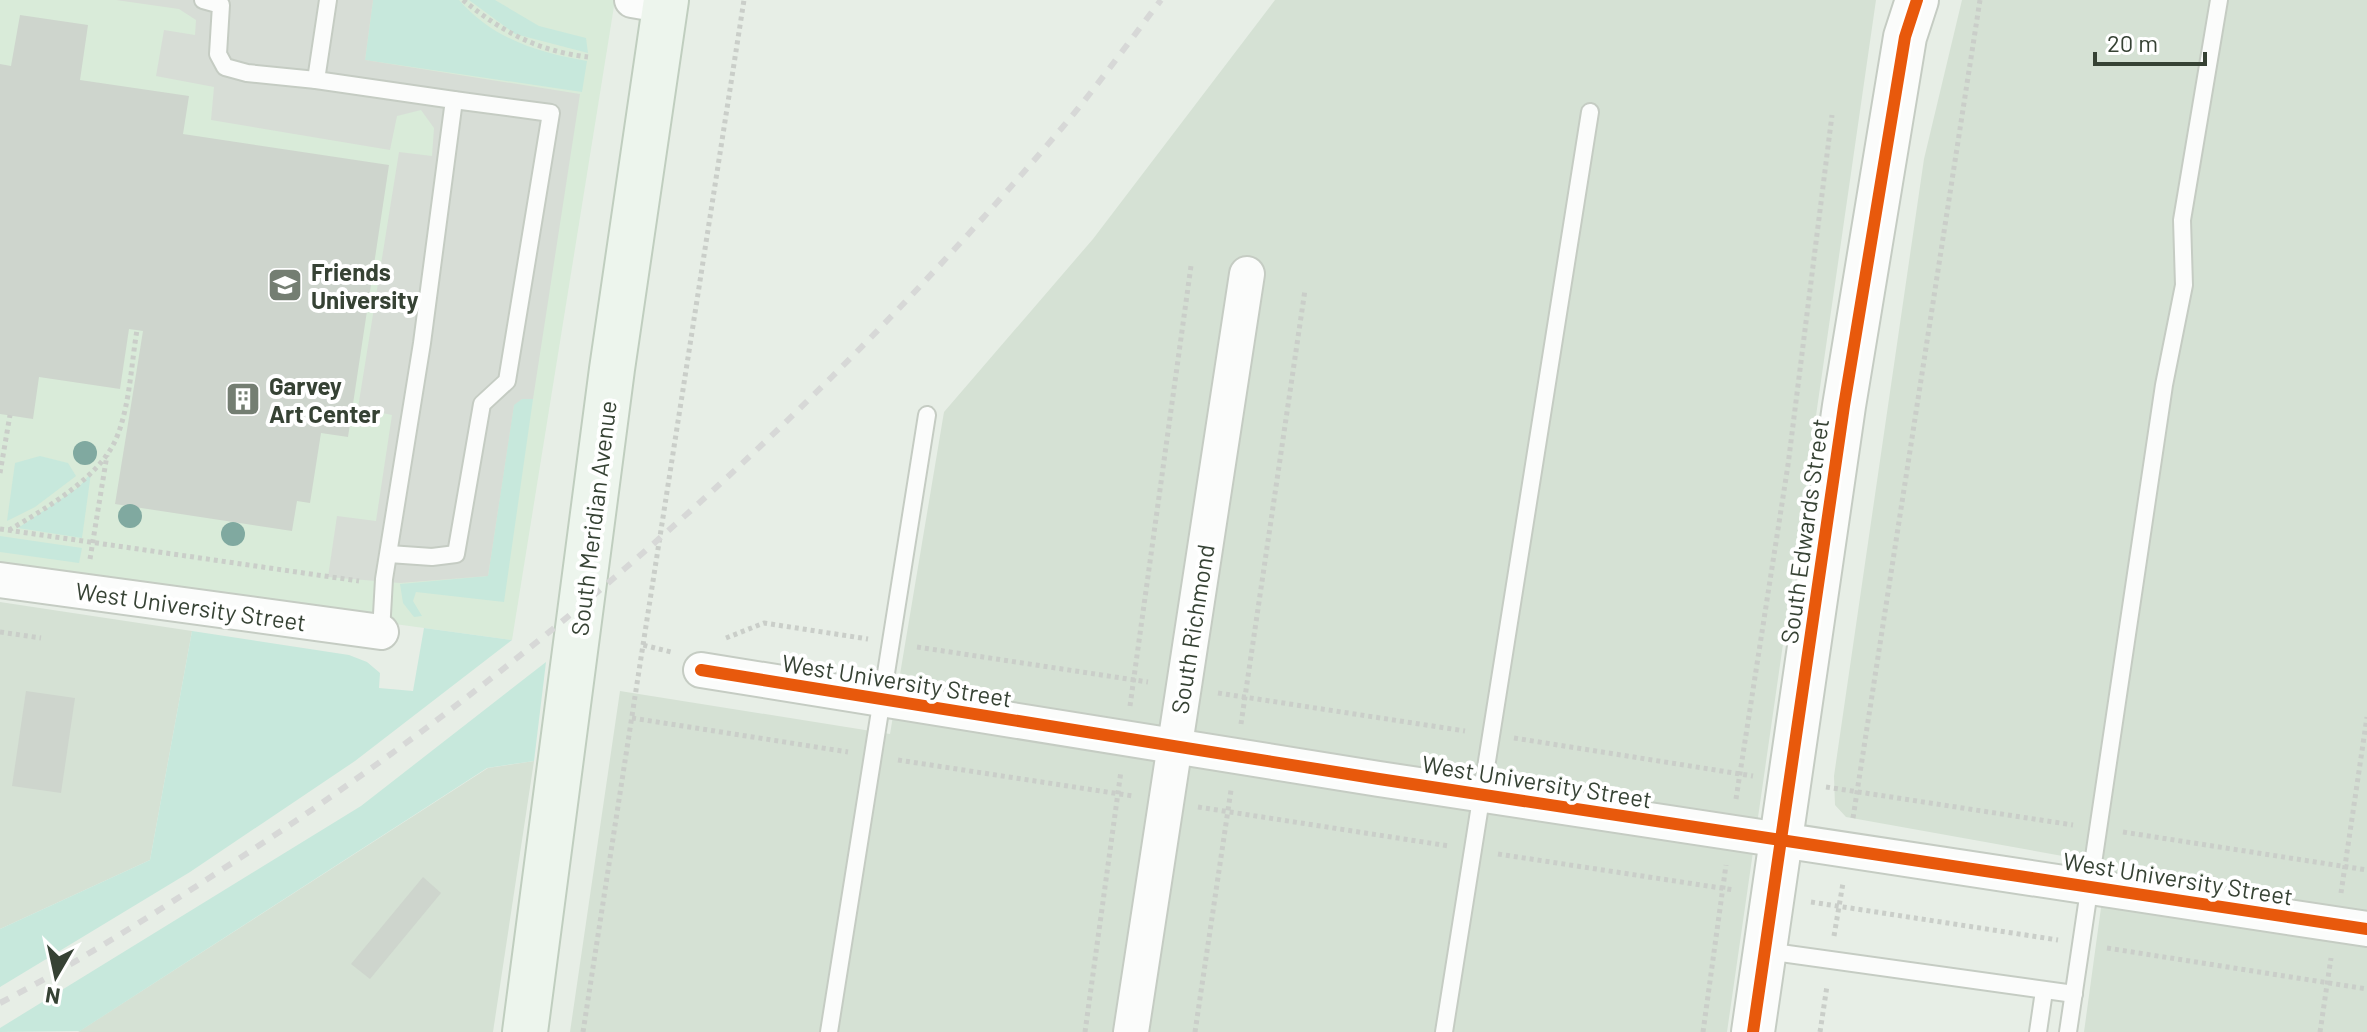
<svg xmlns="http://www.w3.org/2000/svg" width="2367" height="1032" viewBox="0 0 2367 1032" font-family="Barlow,sans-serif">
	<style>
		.residential { fill: #d5e1d4 }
		.education { fill: #d9ebd9 }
		.green { fill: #c7e8dc }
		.parking { fill: #d7ddd6 }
		.building { fill: #ced5cd }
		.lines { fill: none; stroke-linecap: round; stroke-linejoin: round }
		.service-casing { stroke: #c5ccc3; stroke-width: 20 }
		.minor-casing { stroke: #c5ccc3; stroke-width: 38 }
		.tertiary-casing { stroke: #c5ccc3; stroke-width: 46 }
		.secondary-casing { stroke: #c0cebf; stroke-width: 48 }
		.path { stroke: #cacec9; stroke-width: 5; stroke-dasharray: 4 4; stroke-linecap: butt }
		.service { stroke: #fbfcfb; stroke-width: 16 }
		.minor { stroke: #fbfcfb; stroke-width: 34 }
		.tertiary { stroke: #fbfcfb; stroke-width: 42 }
		.secondary { stroke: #edf5ed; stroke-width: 44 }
		.rail { stroke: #d7d8d7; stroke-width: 6; stroke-dasharray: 10 10; stroke-linecap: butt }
		.cycleway-casing { stroke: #fff; stroke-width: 17 }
		.cycleway { stroke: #e8590c; stroke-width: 12 }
		.tree { fill: #80a9a0 }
		.labels { text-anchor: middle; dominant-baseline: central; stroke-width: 8; stroke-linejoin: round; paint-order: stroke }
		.poi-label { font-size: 24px; font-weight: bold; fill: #364234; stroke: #fff; text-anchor: start }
		.street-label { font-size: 24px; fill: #364234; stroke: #fff }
	</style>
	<rect width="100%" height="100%" fill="#e7eee6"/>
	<!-- residential -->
	<g class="residential">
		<path d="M1275 0H1876L1727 1032H570L620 691 890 734 944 412 1093 239Z"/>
		<path d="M1962 0H2367V1032H2084L2107 864 1846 817 1835 805 1834 776 1924 159Z"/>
		<path d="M0 602 192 631 150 860 0 929Z"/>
		<path d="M534 761 493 1032H78L488 768Z"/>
	</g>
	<!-- education -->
	<path class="education" d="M0 0H615L512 640 0 570Z"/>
	<!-- green -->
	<g class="green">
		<path d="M373 0H459C493 39 539 53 587 61L582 92 365 60Z"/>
		<path d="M469 0H495L539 26 586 38 588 53 515 34Z"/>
		<path d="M522 399H533L504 602 416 592 413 601 422 616 414 617 403 603 400 584 488 576 514 404Z"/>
		<path d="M40 456 68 463 76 476 35 507 7 521 15 463Z"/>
		<path d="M91 473 82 538 18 528 79 487Z"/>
		<path d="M0 536 82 548 79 563 0 552Z"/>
		<path d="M424 628 512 640 355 761 190 872 0 987V929L150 860 192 631 349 655 367 662 380 673 379 688 413 691Z"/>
		<path d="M546 662 534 761 487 768 80 1031 0 1032V1028L361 806Z"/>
	</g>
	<!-- parking -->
	<path class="parking" d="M116 0H373L365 60 580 94 533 399H522L514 405 488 576 400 583 328 577 337 516 376 521 392 415 358 408 399 152 432 156 434 128 421 110 397 116 390 150 211 120 214 87 156 76 164 30 195 35 196 20 179 9Z"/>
	<!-- building -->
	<g class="building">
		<path d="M20 15 88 25 80 80 189 96 183 134 389 165 348 437 321 433 310 503 297 501 292 531 115 504 143 331 129 329 120 389 39 377 33 419 0 414V64L11 66Z"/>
		<path d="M26 691 75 698 61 793 12 786Z"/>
		<path d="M423 877 441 893 370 979 351 964Z"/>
	</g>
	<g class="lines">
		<!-- service casing -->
		<g class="service-casing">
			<g id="service">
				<path d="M203 0 221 5 218 54 225 67 247 73 316 80"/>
				<path d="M328 0 316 80 454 100 422 343 384 579 381 632"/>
				<path d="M389 554 432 557 456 554 482 404 507 381 551 113 454 100"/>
				<path d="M1766 951 2074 994"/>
				<path d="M829 1032 927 415"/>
				<path d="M1444 1032 1590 112"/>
				<path d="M2038 1032 2044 991"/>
				<path d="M2068 1032 2164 385 2184 285 2182 220 2219 0"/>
			</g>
		</g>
		<!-- minor casing -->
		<g class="minor-casing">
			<g id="minor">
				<path d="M632 0 667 6"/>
				<path d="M0 580 381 632"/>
				<path d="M701 670 1379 779 2367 929"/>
				<path d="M1131 1032 1247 274"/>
			</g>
		</g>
		<!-- tertiary casing -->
		<g class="tertiary-casing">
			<path id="tertiary" d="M1753 1032 1844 406 1905 37 1917 0"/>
		</g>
		<!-- secondary casing -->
		<g class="secondary-casing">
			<path id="secondary" d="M525 1032 612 369 666 0"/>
		</g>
		<!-- path -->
		<g class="path">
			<path d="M463 0C502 32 538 51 588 57"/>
			<path d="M0 473 10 415"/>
			<path d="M0 529 359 581"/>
			<path d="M9 530C45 509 99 478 116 439 130 406 131 365 137 330"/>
			<path d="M90 559 107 455"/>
			<path d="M0 632 41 638"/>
			<path d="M726 638 764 623 868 639"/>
			<path d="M643 645 744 0"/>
			<path d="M917 647 1148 682"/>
			<path d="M1218 693 1465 731"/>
			<path d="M1130 706 1191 266"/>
			<path d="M632 718 848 752"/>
			<path d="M1241 724 1305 290"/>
			<path d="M1514 738 1753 776"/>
			<path d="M898 760 1133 796"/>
			<path d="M1826 787 2073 825"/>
			<path d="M1736 799 1788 465 1832 115"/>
			<path d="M1198 807 1449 846"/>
			<path d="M1853 818 1980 0"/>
			<path d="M2123 832 2367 870"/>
			<path d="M1498 854 1734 890"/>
			<path d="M2341 893 2367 717"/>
			<path d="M1811 902 2058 940"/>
			<path d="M1834 936 1843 883"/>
			<path d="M2107 948 2367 989"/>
			<path d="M583 1032 643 645 671 652"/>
			<path d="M1085 1032 1121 771"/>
			<path d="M1195 1032 1231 790"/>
			<path d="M1703 1032 1726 865"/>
			<path d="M1820 1032 1827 986"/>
			<path d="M2320 1032 2331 958"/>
		</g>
		<!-- service -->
		<use href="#service" class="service"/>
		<!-- minor -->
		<use href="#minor" class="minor"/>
		<!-- tertiary -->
		<use href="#tertiary" class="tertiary"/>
		<!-- secondary -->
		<use href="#secondary" class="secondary"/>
		<!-- rail -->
		<path class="rail" d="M0 1003C85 959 166 906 246 854 552 654 824 407 1061 129 1096 88 1128 43 1161 0"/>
		<!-- cycleway casing -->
		<g class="cycleway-casing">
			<g id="cycleway">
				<path d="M701 670 1379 779 2367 929"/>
				<path d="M1753 1032 1844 406 1905 37 1917 0"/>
			</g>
		</g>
		<!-- cycleway -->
		<use href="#cycleway" class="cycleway"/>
	</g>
	<!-- trees -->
	<g class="tree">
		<circle cx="85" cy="453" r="12"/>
		<circle cx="130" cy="516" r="12"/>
		<circle cx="233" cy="534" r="12"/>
	</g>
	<!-- icons -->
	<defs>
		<g id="university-square" transform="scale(1.8)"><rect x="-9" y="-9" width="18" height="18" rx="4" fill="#747e72" stroke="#fff"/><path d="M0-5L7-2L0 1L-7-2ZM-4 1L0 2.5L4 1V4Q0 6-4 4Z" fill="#fff"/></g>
		<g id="building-square" transform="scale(1.8)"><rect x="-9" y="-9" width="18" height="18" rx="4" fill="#747e72" stroke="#fff"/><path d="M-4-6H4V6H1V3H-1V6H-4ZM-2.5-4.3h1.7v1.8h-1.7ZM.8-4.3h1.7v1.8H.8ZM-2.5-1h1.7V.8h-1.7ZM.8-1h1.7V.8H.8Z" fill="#fff"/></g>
	</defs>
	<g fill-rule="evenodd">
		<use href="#university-square" x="285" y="285"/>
		<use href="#building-square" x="243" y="399"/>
	</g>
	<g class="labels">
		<!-- poi labels -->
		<g class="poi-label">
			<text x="311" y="271">Friends<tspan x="311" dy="28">University</tspan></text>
			<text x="269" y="385">Garvey<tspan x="269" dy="28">Art Center</tspan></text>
		</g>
		<!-- street labels -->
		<g class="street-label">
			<text transform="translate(593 518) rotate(-83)">South Meridian Avenue</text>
			<text transform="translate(1804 531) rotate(-82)">South Edwards Street</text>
			<text transform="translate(191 606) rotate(8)">West University Street</text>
			<text transform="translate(1192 629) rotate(-81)">South Richmond</text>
			<text transform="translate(897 680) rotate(9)">West University Street</text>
			<text transform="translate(1537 781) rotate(9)">West University Street</text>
			<text transform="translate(2178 878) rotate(9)">West University Street</text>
		</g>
	</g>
	<!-- north arrow -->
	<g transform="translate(56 976) rotate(189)" stroke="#ffffff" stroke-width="6" paint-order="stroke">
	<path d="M0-6L14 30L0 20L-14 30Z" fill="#364234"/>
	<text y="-12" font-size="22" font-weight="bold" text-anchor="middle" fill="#364234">N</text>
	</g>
	<!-- scale -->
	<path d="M2095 52v12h110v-12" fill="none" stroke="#364234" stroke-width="4"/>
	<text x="2107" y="52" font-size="24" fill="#364234" stroke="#ffffff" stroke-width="6" paint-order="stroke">20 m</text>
</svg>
